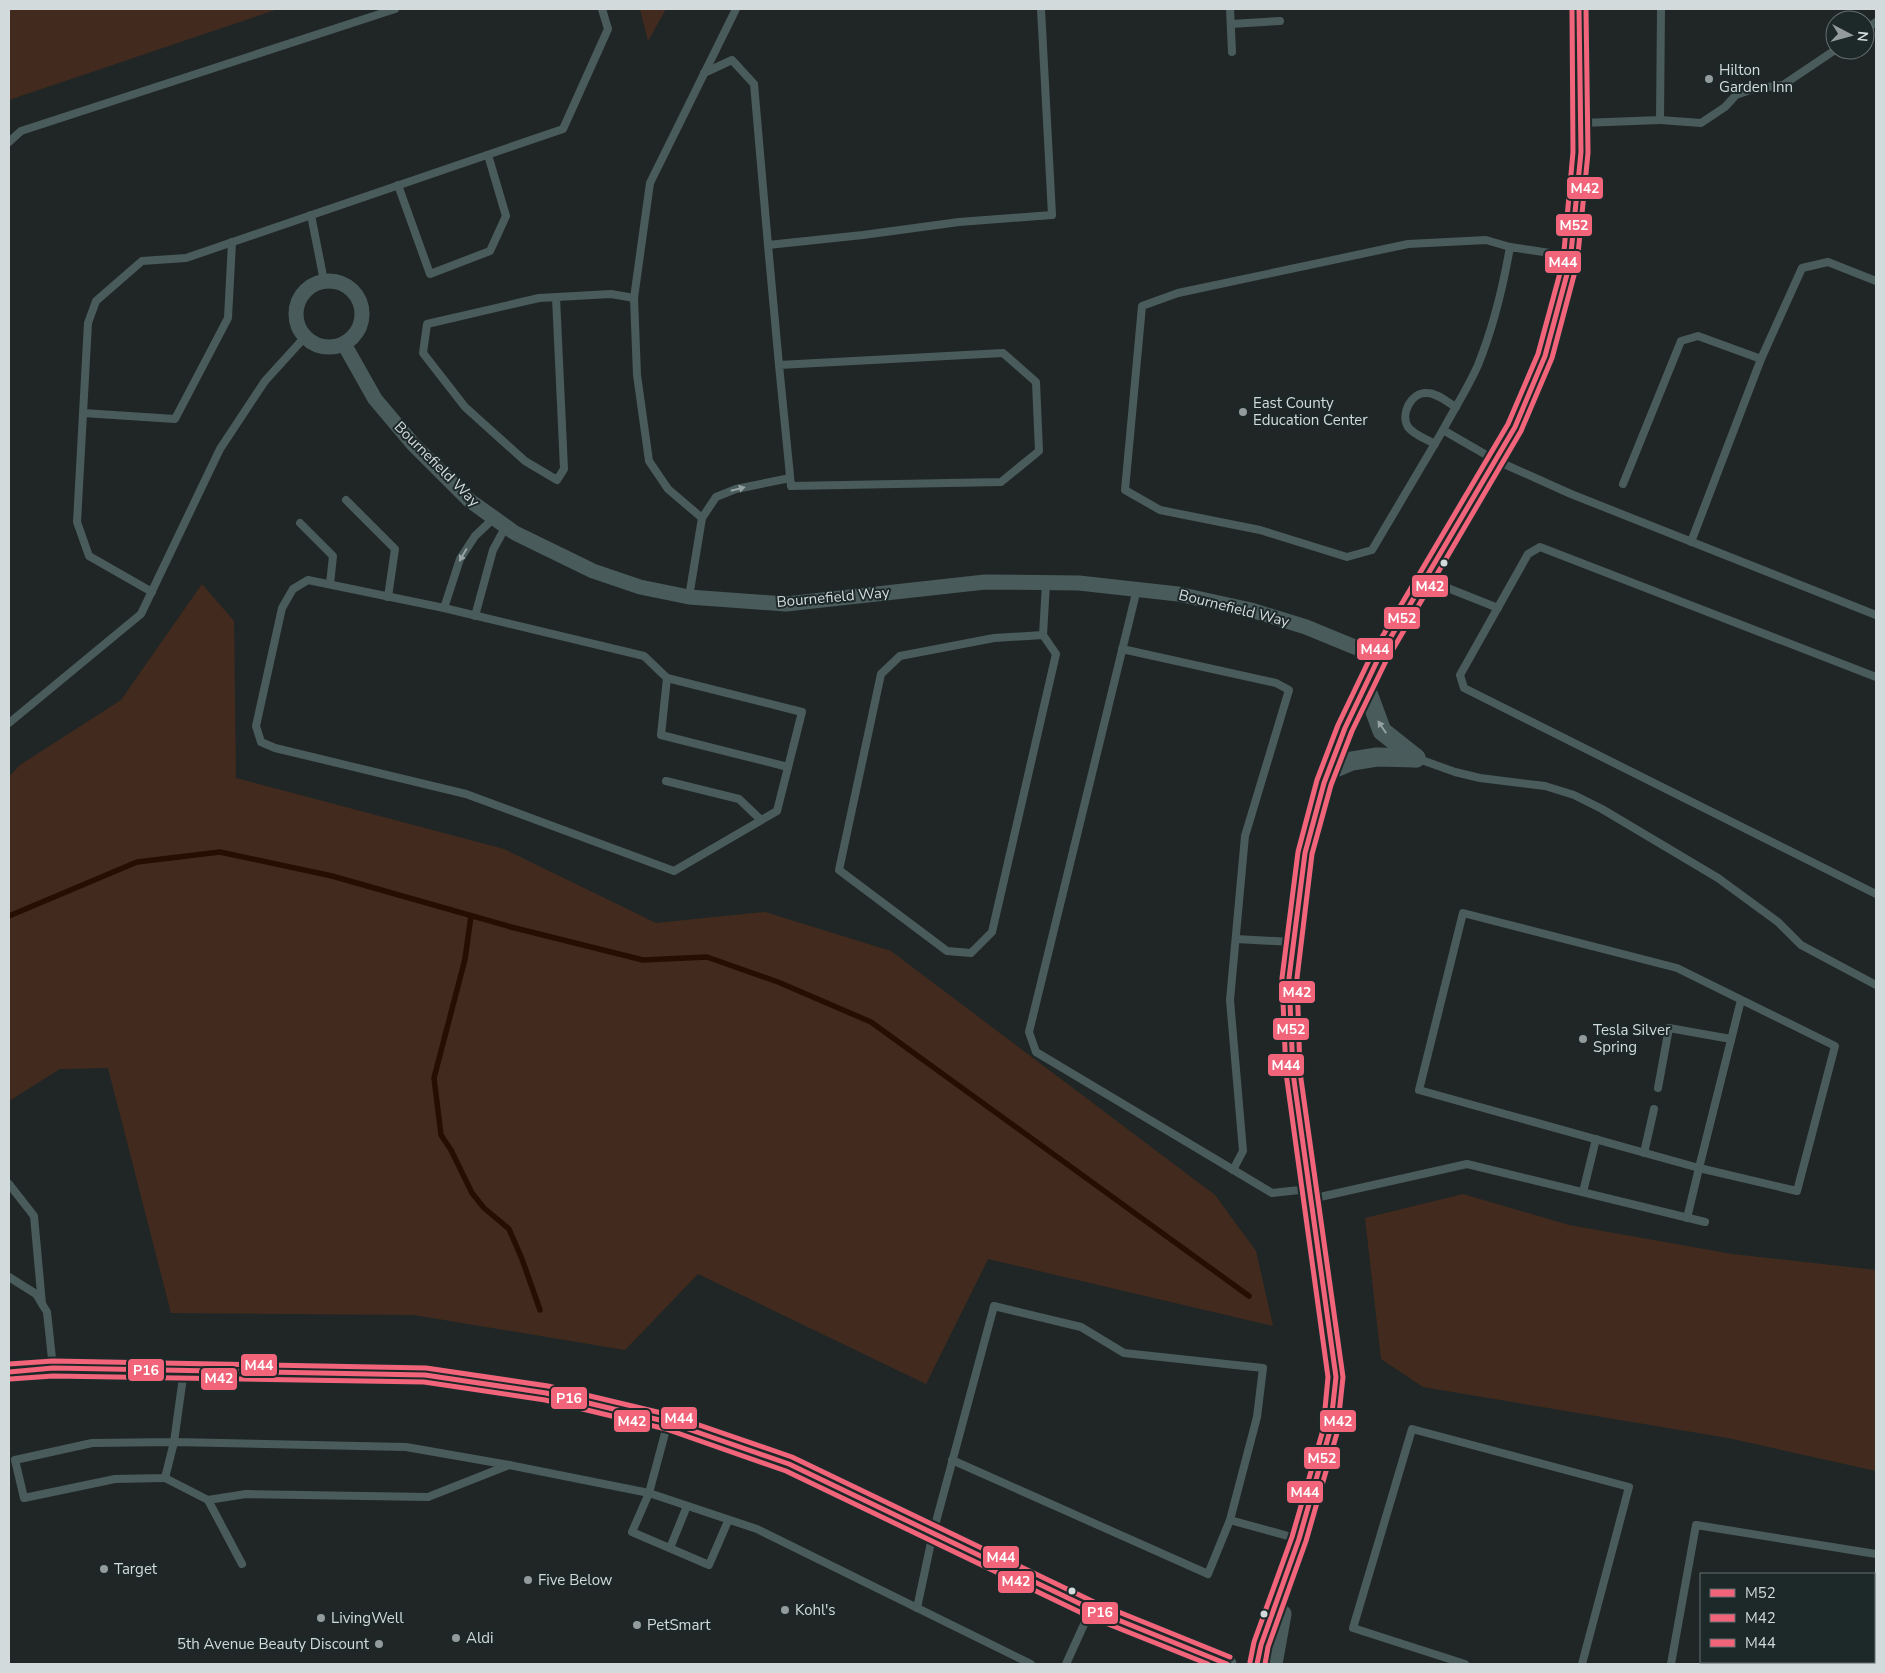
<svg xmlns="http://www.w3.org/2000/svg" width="1885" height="1673" viewBox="0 0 1885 1673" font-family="'Nunito Sans',sans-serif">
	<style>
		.green { fill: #422b1e }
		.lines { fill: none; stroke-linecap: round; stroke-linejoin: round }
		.stream { stroke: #260e03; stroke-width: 5.5 }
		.service { stroke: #4a5b5c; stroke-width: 8 }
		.minor { stroke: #4a5b5c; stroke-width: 15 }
		.tertiary { stroke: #4a5b5c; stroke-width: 19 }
		.bus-1-casing { stroke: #1d2829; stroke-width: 9 }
		.bus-2-casing { stroke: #1d2829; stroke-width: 9 }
		.bus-3-casing { stroke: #1d2829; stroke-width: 9 }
		.bus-4-casing { stroke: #1d2829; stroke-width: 9 }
		.bus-1 { stroke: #f1647a; stroke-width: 5 }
		.bus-2 { stroke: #f1647a; stroke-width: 5 }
		.bus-3 { stroke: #f1647a; stroke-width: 5 }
		.bus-4 { stroke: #f1647a; stroke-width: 5 }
		.oneway { fill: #95a1a2 }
		.poi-dot { fill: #949b9c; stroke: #1d2829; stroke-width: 2 }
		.bus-dot { fill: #d3dadb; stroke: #1d2829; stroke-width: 2 }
		.labels { text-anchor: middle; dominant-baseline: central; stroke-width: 4; stroke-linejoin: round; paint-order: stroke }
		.poi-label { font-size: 15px; fill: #d3dadb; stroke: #1d2829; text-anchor: start }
		.street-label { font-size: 15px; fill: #d3dadb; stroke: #1d2829 }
		.line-badge { stroke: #1d2829; stroke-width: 2 }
		.badge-label { font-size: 14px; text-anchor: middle; font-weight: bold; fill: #fff }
	</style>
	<rect width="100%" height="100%" fill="#202626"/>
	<!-- green -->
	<g class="green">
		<path d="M9 9H278L9 100Z"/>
		<path d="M640 9H666L648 41Z"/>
		<path d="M202 584 234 621 236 778 504 849 656 923 765 912 891 951 1215 1195 1256 1251 1273 1326 988 1259 926 1384 698 1274 625 1350 414 1315 171 1313 108 1068 60 1069 9 1101V777L20 765 121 700Z"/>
		<path d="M1463 1194 1569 1225 1732 1254 1876 1270V1471L1728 1438 1423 1387 1381 1359 1365 1218Z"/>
	</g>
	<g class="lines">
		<!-- stream -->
		<g class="stream">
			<path d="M9 916 137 862 220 852 332 876 511 927 643 960 707 957 778 982 871 1022 1249 1296"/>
			<path d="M471 916 465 959 434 1078 441 1135 451 1150 472 1193 484 1208 509 1229 522 1259 540 1310"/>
		</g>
		<!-- service -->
		<g class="service">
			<path d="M1230 9 1232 52"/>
			<path d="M1231 24 1280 21"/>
			<path d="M1865 30 1876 22"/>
			<path d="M704 73 732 60 754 84 768 245 863 235 959 222 1052 215 1041 9"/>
			<path d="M1660 120 1701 123 1725 107 1736 95 1753 89 1783 85 1835 50"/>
			<path d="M1582 123 1660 120 1661 9"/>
			<path d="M9 142 21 131 395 9"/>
			<path d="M398 185 430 274 490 251 506 216 488 155"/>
			<path d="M311 215 324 281"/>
			<path d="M768 245 779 365 1003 353 1036 382 1039 451 1001 482 791 486 779 365"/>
			<path d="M1570 256 1510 247C1503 287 1493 328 1478 365 1468 388 1454 409 1443 430L1495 460 1571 494 1876 615"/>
			<path d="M556 297 564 469 557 480 525 461 465 407 423 353 427 324 539 298 611 294 634 298"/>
			<path d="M83 413 175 419 228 318 232 242"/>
			<path d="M1443 430 1372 550 1347 557 1260 530 1160 510 1125 490 1142 306 1178 293 1408 244 1486 240 1510 247"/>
			<path d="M1435 444C1426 439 1414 435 1408 427 1400 414 1411 392 1427 393 1437 393 1447 402 1456 407"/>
			<path d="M1623 484 1681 341 1698 336 1761 359 1802 268 1828 262 1876 281"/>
			<path d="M346 500 395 549 388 597"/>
			<path d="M702 518 716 497 736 489 790 478"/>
			<path d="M300 523 333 556 330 584"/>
			<path d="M1691 542 1761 359"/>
			<path d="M1425 579 1498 608"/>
			<path d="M308 580 444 608 644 656 667 678 802 712 777 811 674 871 466 794 275 748 261 742 256 726 282 608 293 589Z"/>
			<path d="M1137 589 1029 1032 1036 1052 1272 1193 1309 1189"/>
			<path d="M152 592 89 556 77 522 88 323 96 301 142 261 186 258 563 129 608 29 602 9"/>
			<path d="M689 597 702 518 668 489 649 461 637 375 634 298 650 183 736 9"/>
			<path d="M444 608 460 559 475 536 494 518"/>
			<path d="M475 616 493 550 506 526"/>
			<path d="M1043 635 994 638 900 656 881 674 839 870 947 951 971 953 992 932 1056 654 1043 635 1046 583"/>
			<path d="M1122 649 1276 683 1289 690 1245 836 1230 1000 1243 1151 1233 1170"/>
			<path d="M1876 677 1540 547 1528 554 1460 675 1464 688 1876 894"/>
			<path d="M667 678 661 735 788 767"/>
			<path d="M9 723 141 614 220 449 265 381 304 338"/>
			<path d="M1416 758 1455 772 1480 778 1545 786 1574 795 1602 809 1718 878 1778 922 1801 945 1876 985"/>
			<path d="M666 781 739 799 761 820"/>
			<path d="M1236 939 1293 942"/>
			<path d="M1658 1088 1669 1028 1731 1039"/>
			<path d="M1644 1153 1654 1109"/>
			<path d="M9 1184 34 1216 42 1304"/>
			<path d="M1583 1192 1596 1139"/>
			<path d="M1311 1199 1467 1164 1705 1222"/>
			<path d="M1687 1218 1699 1168 1797 1191 1835 1046 1677 968 1463 913 1419 1090 1699 1168 1741 1000"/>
			<path d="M9 1277 36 1294 47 1312 53 1368"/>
			<path d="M184 1370 174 1442 165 1478 115 1479 24 1498 15 1460 92 1443 174 1442 406 1447 509 1465 649 1493 632 1532 709 1565 728 1521"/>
			<path d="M668 1422 649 1493 757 1529 1031 1664"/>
			<path d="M952 1460 1208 1574 1230 1520"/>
			<path d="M165 1478 208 1500 242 1564"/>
			<path d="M208 1500 246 1494 428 1497 509 1465"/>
			<path d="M670 1548 687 1506"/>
			<path d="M917 1608 933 1533 994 1306 1081 1327 1124 1353 1263 1368 1257 1417 1230 1520 1299 1539"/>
			<path d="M1066 1664 1091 1609"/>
			<path d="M1465 1664 1353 1628 1412 1429 1629 1487 1582 1664"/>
			<path d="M1671 1664 1696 1525 1876 1554"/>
		</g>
		<!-- minor -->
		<g class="minor">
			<circle cx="329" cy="314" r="33"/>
			<path d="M344 344 375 399 413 444 469 500 515 533 593 571 640 587 689 597 786 604 985 582 1079 583 1178 594 1251 610 1306 627 1379 657"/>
		</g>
		<!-- tertiary -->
		<g class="tertiary">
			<path d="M1365 685 1382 731 1416 758"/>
			<path d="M1328 771 1352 761 1377 757 1416 758"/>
			<path d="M9 1372 53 1368 425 1375 546 1393 668 1422 789 1464 1091 1609 1227 1664"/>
			<path d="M1257 1664 1261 1645 1299 1539 1330 1431 1336 1377 1293 1073 1289 978 1305 853 1324 783 1345 728 1379 657 1515 427 1545 356 1570 263 1581 152 1579 9"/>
			<path d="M1273 1664 1282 1614"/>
		</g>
		<!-- bus-1 casing -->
		<g class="bus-1-casing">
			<path id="bus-1" d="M1257 1664 1261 1645 1299 1539 1330 1431 1336 1377 1293 1073 1289 978 1305 853 1324 783 1345 728 1379 657 1515 427 1545 356 1570 263 1581 152 1579 9"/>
		</g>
		<!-- bus-2 casing -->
		<g class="bus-2-casing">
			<g id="bus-2">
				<path d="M10 1379 53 1376 424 1382 545 1400 666 1429 786 1471 1088 1616 1208 1664"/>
				<path d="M1265 1664 1268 1647 1306 1541 1337 1433 1343 1377 1300 1072 1297 978 1312 854 1331 785 1352 731 1386 661 1521 431 1552 358 1577 264 1588 153 1586 9"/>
			</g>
		</g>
		<!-- bus-3 casing -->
		<g class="bus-3-casing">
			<g id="bus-3">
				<path d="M9 1364 53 1361 426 1368 548 1386 670 1415 792 1457 1094 1602 1230 1657"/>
				<path d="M1250 1662 1254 1642 1292 1537 1323 1430 1328 1377 1286 1073 1282 978 1298 852 1317 780 1338 725 1372 654 1508 424 1538 354 1563 262 1573 152 1572 9"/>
			</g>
		</g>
		<!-- bus-4 casing -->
		<g class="bus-4-casing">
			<path id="bus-4" d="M9 1372 53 1368 425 1375 546 1393 668 1422 789 1464 1091 1609 1227 1664"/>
		</g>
		<!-- bus-1 -->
		<use href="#bus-1" class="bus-1"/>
		<!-- bus-2 -->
		<use href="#bus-2" class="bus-2"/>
		<!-- bus-3 -->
		<use href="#bus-3" class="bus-3"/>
		<!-- bus-4 -->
		<use href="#bus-4" class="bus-4"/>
	</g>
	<!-- one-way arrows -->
	<defs><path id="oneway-solid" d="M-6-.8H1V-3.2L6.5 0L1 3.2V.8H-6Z" transform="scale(1.25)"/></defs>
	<g class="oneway">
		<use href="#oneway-solid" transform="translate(738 489) rotate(-14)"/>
		<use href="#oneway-solid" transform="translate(463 555) rotate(120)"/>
		<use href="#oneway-solid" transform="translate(1382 727) rotate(-124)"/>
	</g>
	<!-- markers -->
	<g class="poi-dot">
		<circle cx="1709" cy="79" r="5"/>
		<circle cx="1243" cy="412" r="5"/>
		<circle cx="1583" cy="1039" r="5"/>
		<circle cx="104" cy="1569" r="5"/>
		<circle cx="528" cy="1580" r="5"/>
		<circle cx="785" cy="1610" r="5"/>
		<circle cx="321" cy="1618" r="5"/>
		<circle cx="637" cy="1625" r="5"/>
		<circle cx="456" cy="1638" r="5"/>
		<circle cx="379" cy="1644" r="5"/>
	</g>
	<g class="bus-dot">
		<circle cx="1444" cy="563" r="4.5"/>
		<circle cx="1072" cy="1591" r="4.5"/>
		<circle cx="1264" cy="1614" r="4.5"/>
	</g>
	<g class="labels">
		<!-- poi labels -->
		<g class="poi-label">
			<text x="1719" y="70">Hilton<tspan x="1719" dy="17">Garden Inn</tspan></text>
			<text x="1253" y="403">East County<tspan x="1253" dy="17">Education Center</tspan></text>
			<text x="1593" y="1030">Tesla Silver<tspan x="1593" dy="17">Spring</tspan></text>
			<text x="114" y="1569">Target</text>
			<text x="538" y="1580">Five Below</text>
			<text x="795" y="1610">Kohl's</text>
			<text x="331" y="1618">LivingWell</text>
			<text x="647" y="1625">PetSmart</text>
			<text x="466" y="1638">Aldi</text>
			<text x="369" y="1644" text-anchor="end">5th Avenue Beauty Discount</text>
		</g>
		<!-- street labels -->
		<g class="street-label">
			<text transform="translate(437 464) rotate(45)">Bournefield Way</text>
			<text transform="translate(833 597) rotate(-5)">Bournefield Way</text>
			<text transform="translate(1234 608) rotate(14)">Bournefield Way</text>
		</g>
	</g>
	<g class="line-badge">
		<rect x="1566" y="176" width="38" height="24" rx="5" fill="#f1647a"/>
		<rect x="1555" y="213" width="38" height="24" rx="5" fill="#f1647a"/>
		<rect x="1544" y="250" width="38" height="24" rx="5" fill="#f1647a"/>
		<rect x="1411" y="574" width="38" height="24" rx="5" fill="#f1647a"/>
		<rect x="1383" y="606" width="38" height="24" rx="5" fill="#f1647a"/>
		<rect x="1356" y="637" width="38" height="24" rx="5" fill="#f1647a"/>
		<rect x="1278" y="980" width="38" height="24" rx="5" fill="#f1647a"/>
		<rect x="1272" y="1017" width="38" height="24" rx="5" fill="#f1647a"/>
		<rect x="1267" y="1053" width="38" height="24" rx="5" fill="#f1647a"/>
		<rect x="240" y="1353" width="38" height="24" rx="5" fill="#f1647a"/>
		<rect x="127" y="1358" width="38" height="24" rx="5" fill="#f1647a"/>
		<rect x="200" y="1367" width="38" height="24" rx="5" fill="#f1647a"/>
		<rect x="550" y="1386" width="38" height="24" rx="5" fill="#f1647a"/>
		<rect x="660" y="1406" width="38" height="24" rx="5" fill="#f1647a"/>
		<rect x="613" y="1409" width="38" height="24" rx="5" fill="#f1647a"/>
		<rect x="1319" y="1409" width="38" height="24" rx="5" fill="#f1647a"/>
		<rect x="1303" y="1446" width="38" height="24" rx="5" fill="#f1647a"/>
		<rect x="1286" y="1480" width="38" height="24" rx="5" fill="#f1647a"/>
		<rect x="982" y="1545" width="38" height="24" rx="5" fill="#f1647a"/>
		<rect x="997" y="1570" width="38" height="24" rx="5" fill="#f1647a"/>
		<rect x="1081" y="1601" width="38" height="24" rx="5" fill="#f1647a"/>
	</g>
	<g class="badge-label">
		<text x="1585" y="193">M42</text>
		<text x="1574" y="230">M52</text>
		<text x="1563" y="267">M44</text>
		<text x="1430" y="591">M42</text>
		<text x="1402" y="623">M52</text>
		<text x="1375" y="654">M44</text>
		<text x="1297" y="997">M42</text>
		<text x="1291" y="1034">M52</text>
		<text x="1286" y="1070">M44</text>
		<text x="259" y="1370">M44</text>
		<text x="146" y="1375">P16</text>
		<text x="219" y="1383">M42</text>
		<text x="569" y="1403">P16</text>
		<text x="679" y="1423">M44</text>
		<text x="632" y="1426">M42</text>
		<text x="1338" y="1426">M42</text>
		<text x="1322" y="1463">M52</text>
		<text x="1305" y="1497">M44</text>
		<text x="1001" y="1562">M44</text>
		<text x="1016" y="1586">M42</text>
		<text x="1100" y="1617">P16</text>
	</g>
	<!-- border -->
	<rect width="1885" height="1673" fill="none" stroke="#d3dadb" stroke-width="20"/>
	<!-- legend -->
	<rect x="1700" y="1573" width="175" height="90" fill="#1d2829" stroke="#666f70"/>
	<rect x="1710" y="1589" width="25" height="8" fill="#f1647a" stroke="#666f70"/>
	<text x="1745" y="1598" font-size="15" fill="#d3dadb">M52</text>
	<rect x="1710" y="1614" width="25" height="8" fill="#f1647a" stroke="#666f70"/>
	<text x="1745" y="1623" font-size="15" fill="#d3dadb">M42</text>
	<rect x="1710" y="1639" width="25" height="8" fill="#f1647a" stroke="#666f70"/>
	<text x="1745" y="1648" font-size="15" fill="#d3dadb">M44</text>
	<!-- north arrow -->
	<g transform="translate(1850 35) rotate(96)"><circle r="24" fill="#1d2829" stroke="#666f70"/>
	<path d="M0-4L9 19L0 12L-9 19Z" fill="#949b9c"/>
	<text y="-8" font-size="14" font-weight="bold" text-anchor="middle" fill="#d3dadb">N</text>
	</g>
</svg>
